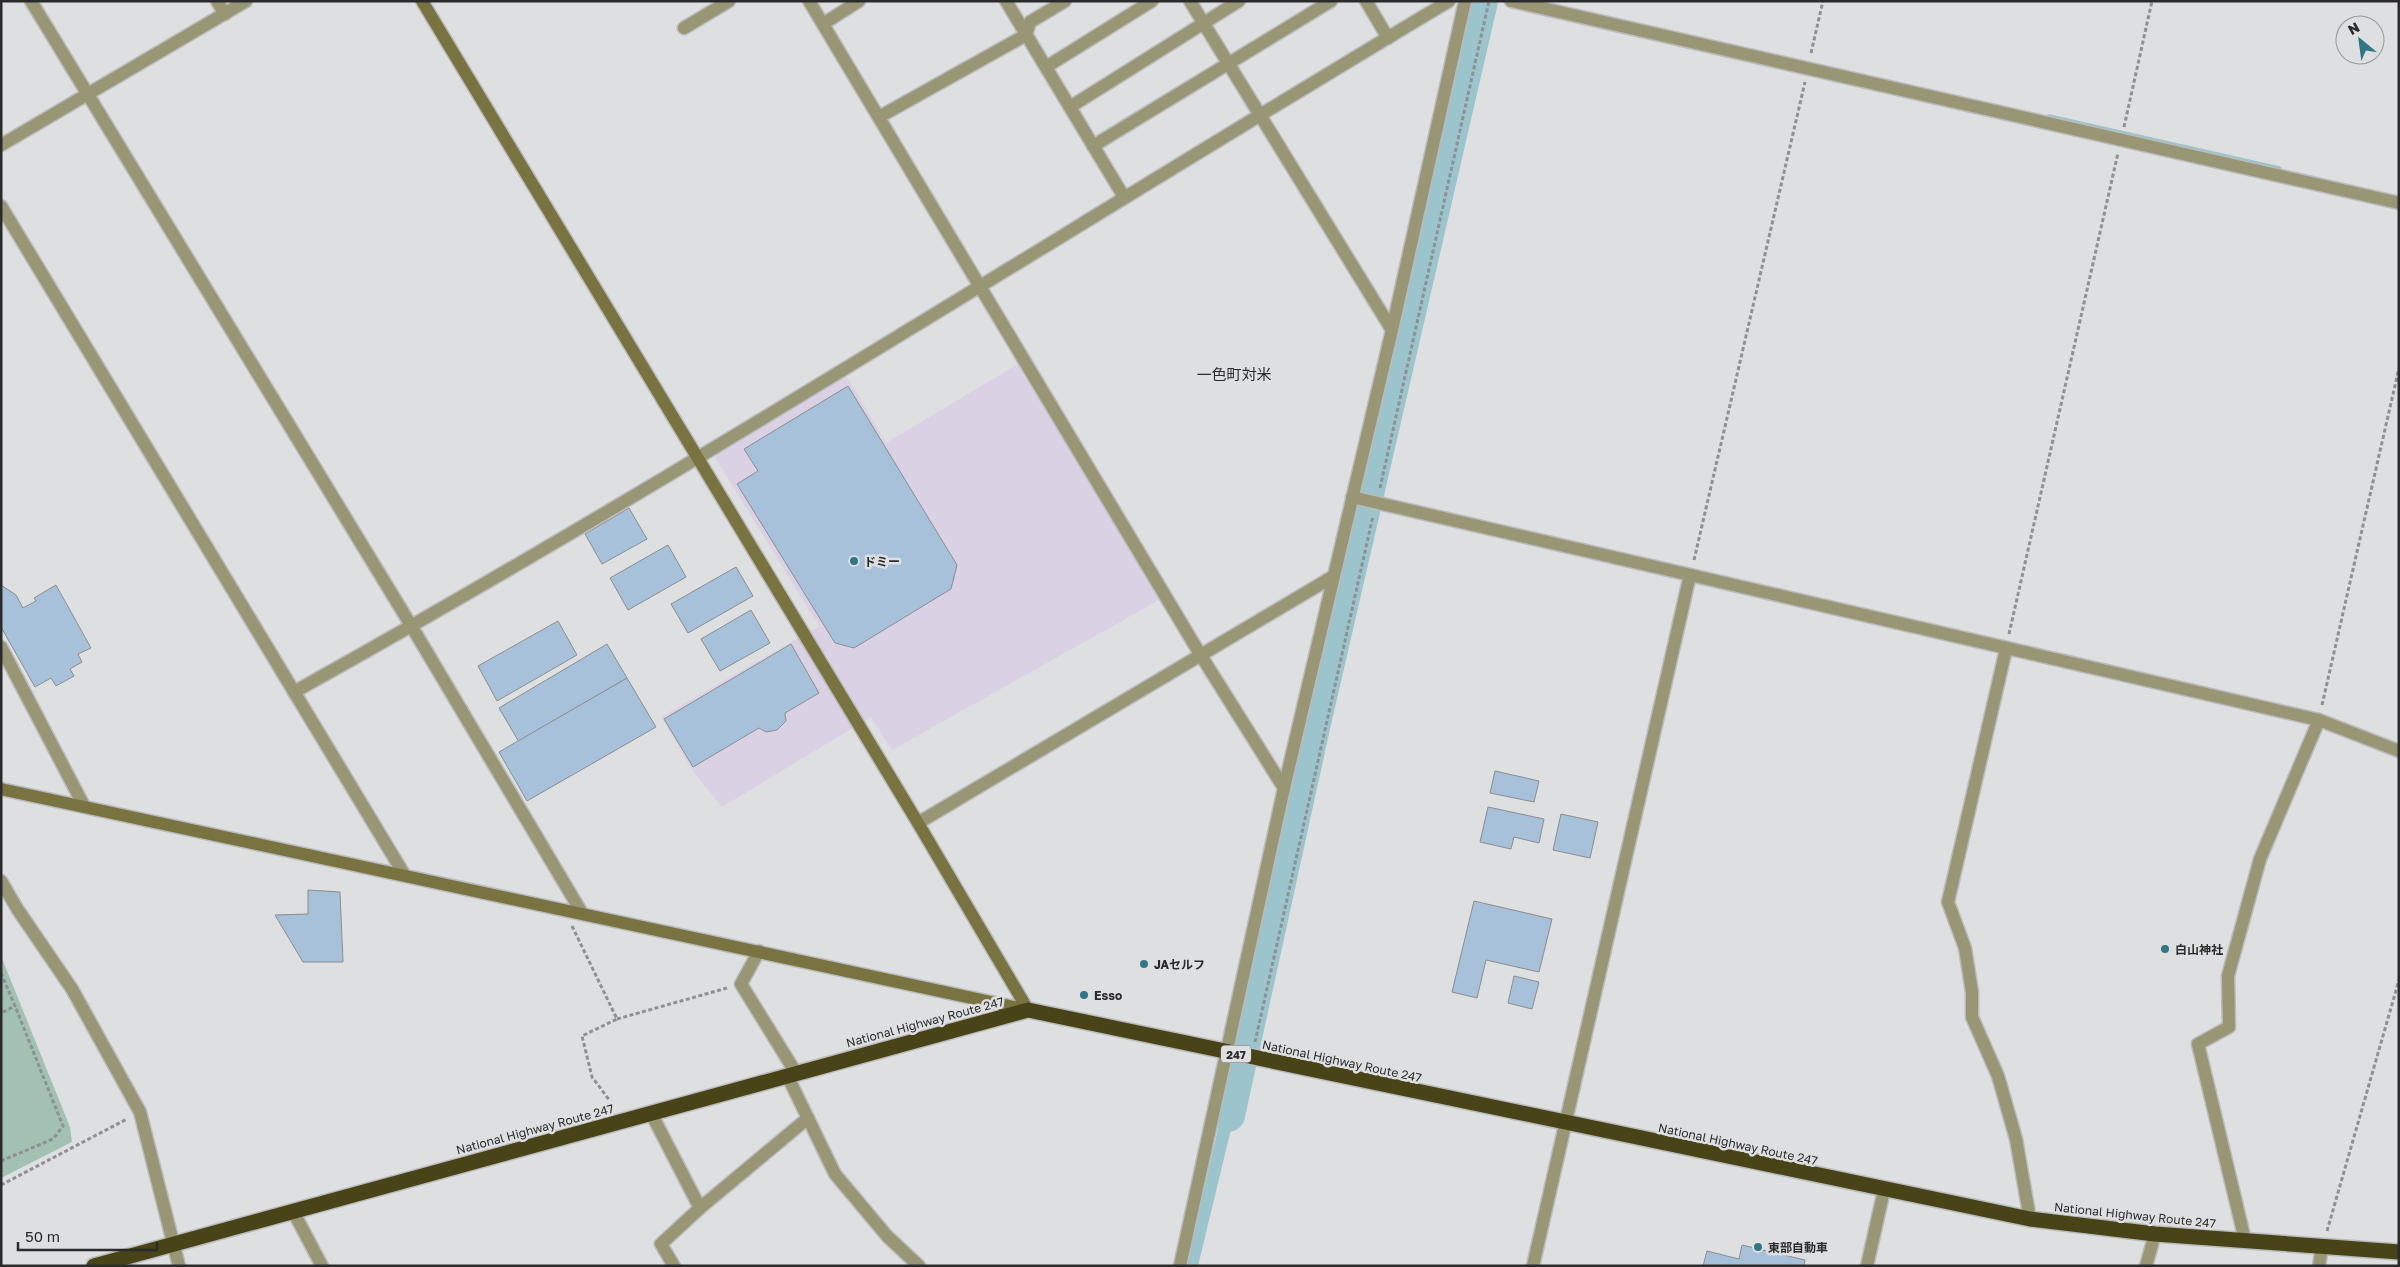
<svg xmlns="http://www.w3.org/2000/svg" width="2400" height="1267" viewBox="0 0 2400 1267" font-family="'Golos Text','Noto Sans JP',sans-serif">
	<style>
		.commercial { fill: #dad1e5 }
		.green { fill: #a2c1b2 }
		.water { fill: #9bc4cc }
		.lines { fill: none; stroke-linecap: round; stroke-linejoin: round }
		.stream { stroke: #9bc4cc; stroke-width: 5.5 }
		.river { stroke: #9bc4cc; stroke-width: 34 }
		.building { fill: #a6c1d9; stroke: #8c8d8e }
		.street-casing { stroke: #babbbc; stroke-width: 15 }
		.secondary-casing { stroke: #babbbc; stroke-width: 15 }
		.highway-casing { stroke: #babbbc; stroke-width: 18 }
		.path { stroke: #8f9091; stroke-width: 3; stroke-dasharray: 4 2.5; stroke-linecap: butt }
		.street { stroke: #999675; stroke-width: 12 }
		.secondary { stroke: #787340; stroke-width: 12 }
		.highway { stroke: #484418; stroke-width: 15 }
		.poi-dot { fill: #317685; stroke: #dedfe0; stroke-width: 2 }
		.labels { text-anchor: middle; dominant-baseline: central; stroke-width: 5; stroke-linejoin: round; paint-order: stroke }
		.shield { fill: #dedfe0; stroke: #616162; stroke-width: 1 }
		.shield-label { font-size: 11px; font-weight: bold; fill: #2b2b2c }
		.poi-label { font-size: 12px; font-weight: bold; fill: #2b2b2c; stroke: #dedfe0; text-anchor: start }
		.street-label { font-size: 12px; fill: #2b2b2c; stroke: #dedfe0 }
		.quarter-label { font-size: 15px; fill: #2b2b2c; stroke: #dedfe0 }
	</style>
	<rect width="100%" height="100%" fill="#dedfe0"/>
	<!-- commercial -->
	<path class="commercial" d="M1020 363 1159 600 892 750 871 717 722 807 693 771 661 717 819 626 713 454 846 375 886 443Z"/>
	<!-- green -->
	<path class="green" d="M1 956 70 1127 72 1142 1 1178Z"/>
	<!-- water -->
	<path class="water" d="M1232 1069 1245 1071 1198 1266H1186Z"/>
	<g class="lines">
		<!-- stream -->
		<path class="stream" d="M2049 117 2279 169"/>
		<!-- river -->
		<path class="river" d="M1228 1115 1313 727 1481 1"/>
	</g>
	<!-- building -->
	<g class="building">
		<path d="M848 386 957 565 951 589 854 648 835 643 737 484 758 471 744 449Z"/>
		<path d="M629 508 647 539 602 564 585 534Z"/>
		<path d="M668 545 686 577 628 610 610 578Z"/>
		<path d="M736 567 753 596 688 633 671 604Z"/>
		<path d="M1 585 16 595 23 608 36 601 34 598 56 585 91 648 78 654 82 662 70 669 74 676 56 686 51 678 35 687 1 627Z"/>
		<path d="M751 610 770 643 720 671 701 639Z"/>
		<path d="M558 621 577 655 497 701 478 666Z"/>
		<path d="M607 644 627 678 519 742 499 708Z"/>
		<path d="M791 644 819 693 785 713 786 721 777 730 766 732 759 728 693 767 664 719Z"/>
		<path d="M627 678 656 727 527 801 499 752Z"/>
		<path d="M1495 771 1539 781 1534 802 1490 793Z"/>
		<path d="M1488 807 1544 819 1539 843 1514 837 1511 849 1480 842Z"/>
		<path d="M1561 814 1598 822 1590 858 1553 850Z"/>
		<path d="M308 890 340 892 343 962H303L275 915 308 914Z"/>
		<path d="M1474 901 1552 919 1539 972 1486 960 1477 998 1452 992Z"/>
		<path d="M1514 976 1539 982 1532 1009 1508 1003Z"/>
		<path d="M1742 1245 1805 1260 1804 1266H1703L1707 1251 1739 1259Z"/>
	</g>
	<g class="lines">
		<!-- street casing -->
		<g class="street-casing">
			<g id="street">
				<path d="M31 1 412 627 582 913"/>
				<path d="M217 1 225 14"/>
				<path d="M809 1 1200 654 1284 788"/>
				<path d="M1006 1 1124 197"/>
				<path d="M1190 1 1392 330"/>
				<path d="M1366 1 1388 38"/>
				<path d="M1511 1 2399 203"/>
				<path d="M823 24 859 1"/>
				<path d="M684 28 729 1"/>
				<path d="M1046 67 1152 1"/>
				<path d="M1070 107 1239 1"/>
				<path d="M879 117 1026 35 1030 22 1065 1"/>
				<path d="M1 145 246 1"/>
				<path d="M1093 146 1331 1"/>
				<path d="M1 206 404 874"/>
				<path d="M1352 497 2319 720 2399 751"/>
				<path d="M1 647 84 806"/>
				<path d="M2006 649 1948 902 1965 948 1972 992V1017L1998 1076 2016 1139 2030 1219"/>
				<path d="M294 692C686 474 1064 231 1449 1"/>
				<path d="M918 823 1334 576"/>
				<path d="M1 881 18 910 72 989 140 1112 179 1266"/>
				<path d="M759 951 741 984 796 1073"/>
				<path d="M787 1075 835 1174 887 1236 919 1266"/>
				<path d="M651 1113 700 1208"/>
				<path d="M293 1211 322 1266"/>
				<path d="M2245 1240 2198 1044 2229 1027 2228 976 2260 859 2319 720"/>
				<path d="M674 1266 661 1244 700 1208 808 1118"/>
				<path d="M1180 1266 1284 788 1392 330 1465 1"/>
				<path d="M1533 1266 1690 575"/>
				<path d="M1867 1266 1884 1190"/>
				<path d="M2146 1266 2155 1234"/>
				<path d="M2319 1266 2322 1246"/>
			</g>
		</g>
		<!-- secondary casing -->
		<g class="secondary-casing">
			<g id="secondary">
				<path d="M422 1 918 823 1028 1010"/>
				<path d="M1 789 1028 1010"/>
			</g>
		</g>
		<!-- highway casing -->
		<g class="highway-casing">
			<path id="highway" d="M94 1266 1028 1010 2030 1219 2155 1234 2399 1252"/>
		</g>
		<!-- path -->
		<g class="path">
			<path d="M1811 53 1823 1"/>
			<path d="M2124 127 2152 1"/>
			<path d="M1380 488 1489 1"/>
			<path d="M1694 560 1805 82"/>
			<path d="M2009 634 2118 153"/>
			<path d="M2322 705 2399 368"/>
			<path d="M572 926 617 1019 582 1036 592 1077 610 1101"/>
			<path d="M1 973 15 1006 1 1013"/>
			<path d="M617 1019 727 988"/>
			<path d="M1255 1042 1373 516"/>
			<path d="M1 1161 53 1139 63 1126 15 1006"/>
			<path d="M1 1185 127 1119"/>
			<path d="M2327 1231 2399 980"/>
		</g>
		<!-- street -->
		<use href="#street" class="street"/>
		<!-- secondary -->
		<use href="#secondary" class="secondary"/>
		<!-- highway -->
		<use href="#highway" class="highway"/>
	</g>
	<!-- markers -->
	<g class="poi-dot">
		<circle cx="854" cy="561" r="5"/>
		<circle cx="2165" cy="949" r="5"/>
		<circle cx="1144" cy="964" r="5"/>
		<circle cx="1084" cy="995" r="5"/>
		<circle cx="1758" cy="1247" r="5"/>
	</g>
	<g class="labels">
		<!-- shield labels -->
		<rect class="shield" x="1221" y="1045.5" width="30" height="17" rx="4"/>
		<g class="shield-label">
			<text x="1236" y="1054">247</text>
		</g>
		<!-- poi labels -->
		<g class="poi-label">
			<text x="864" y="561">ドミー</text>
			<text x="2175" y="949">白山神社</text>
			<text x="1154" y="964">JAセルフ</text>
			<text x="1094" y="995">Esso</text>
			<text x="1768" y="1247">東部自動車</text>
		</g>
		<!-- street labels -->
		<g class="street-label">
			<text transform="translate(925 1022) rotate(-15)">National Highway Route 247</text>
			<text transform="translate(1342 1061) rotate(12)">National Highway Route 247</text>
			<text transform="translate(535 1129) rotate(-15)">National Highway Route 247</text>
			<text transform="translate(1738 1144) rotate(12)">National Highway Route 247</text>
			<text transform="translate(2135 1215) rotate(6)">National Highway Route 247</text>
		</g>
		<!-- quarter labels -->
		<g class="quarter-label">
			<text x="1234" y="374">一色町対米</text>
		</g>
	</g>
	<!-- border -->
	<rect width="2400" height="1267" fill="none" stroke="#2b2b2c" stroke-width="5"/>
	<!-- north arrow -->
	<g transform="translate(2360 40) rotate(331)"><circle r="24" fill="#dedfe0" stroke="#969798"/>
	<path d="M0-4L9 19L0 12L-9 19Z" fill="#317685"/>
	<text y="-8" font-size="14" font-weight="bold" text-anchor="middle" fill="#2b2b2c">N</text>
	</g>
	<!-- scale -->
	<path d="M18 1242v8h139v-8" fill="none" stroke="#2b2b2c" stroke-width="2.5"/>
	<text x="25" y="1242" font-size="15" fill="#2b2b2c" stroke="#dedfe0" stroke-width="4" paint-order="stroke">50 m</text>
</svg>
